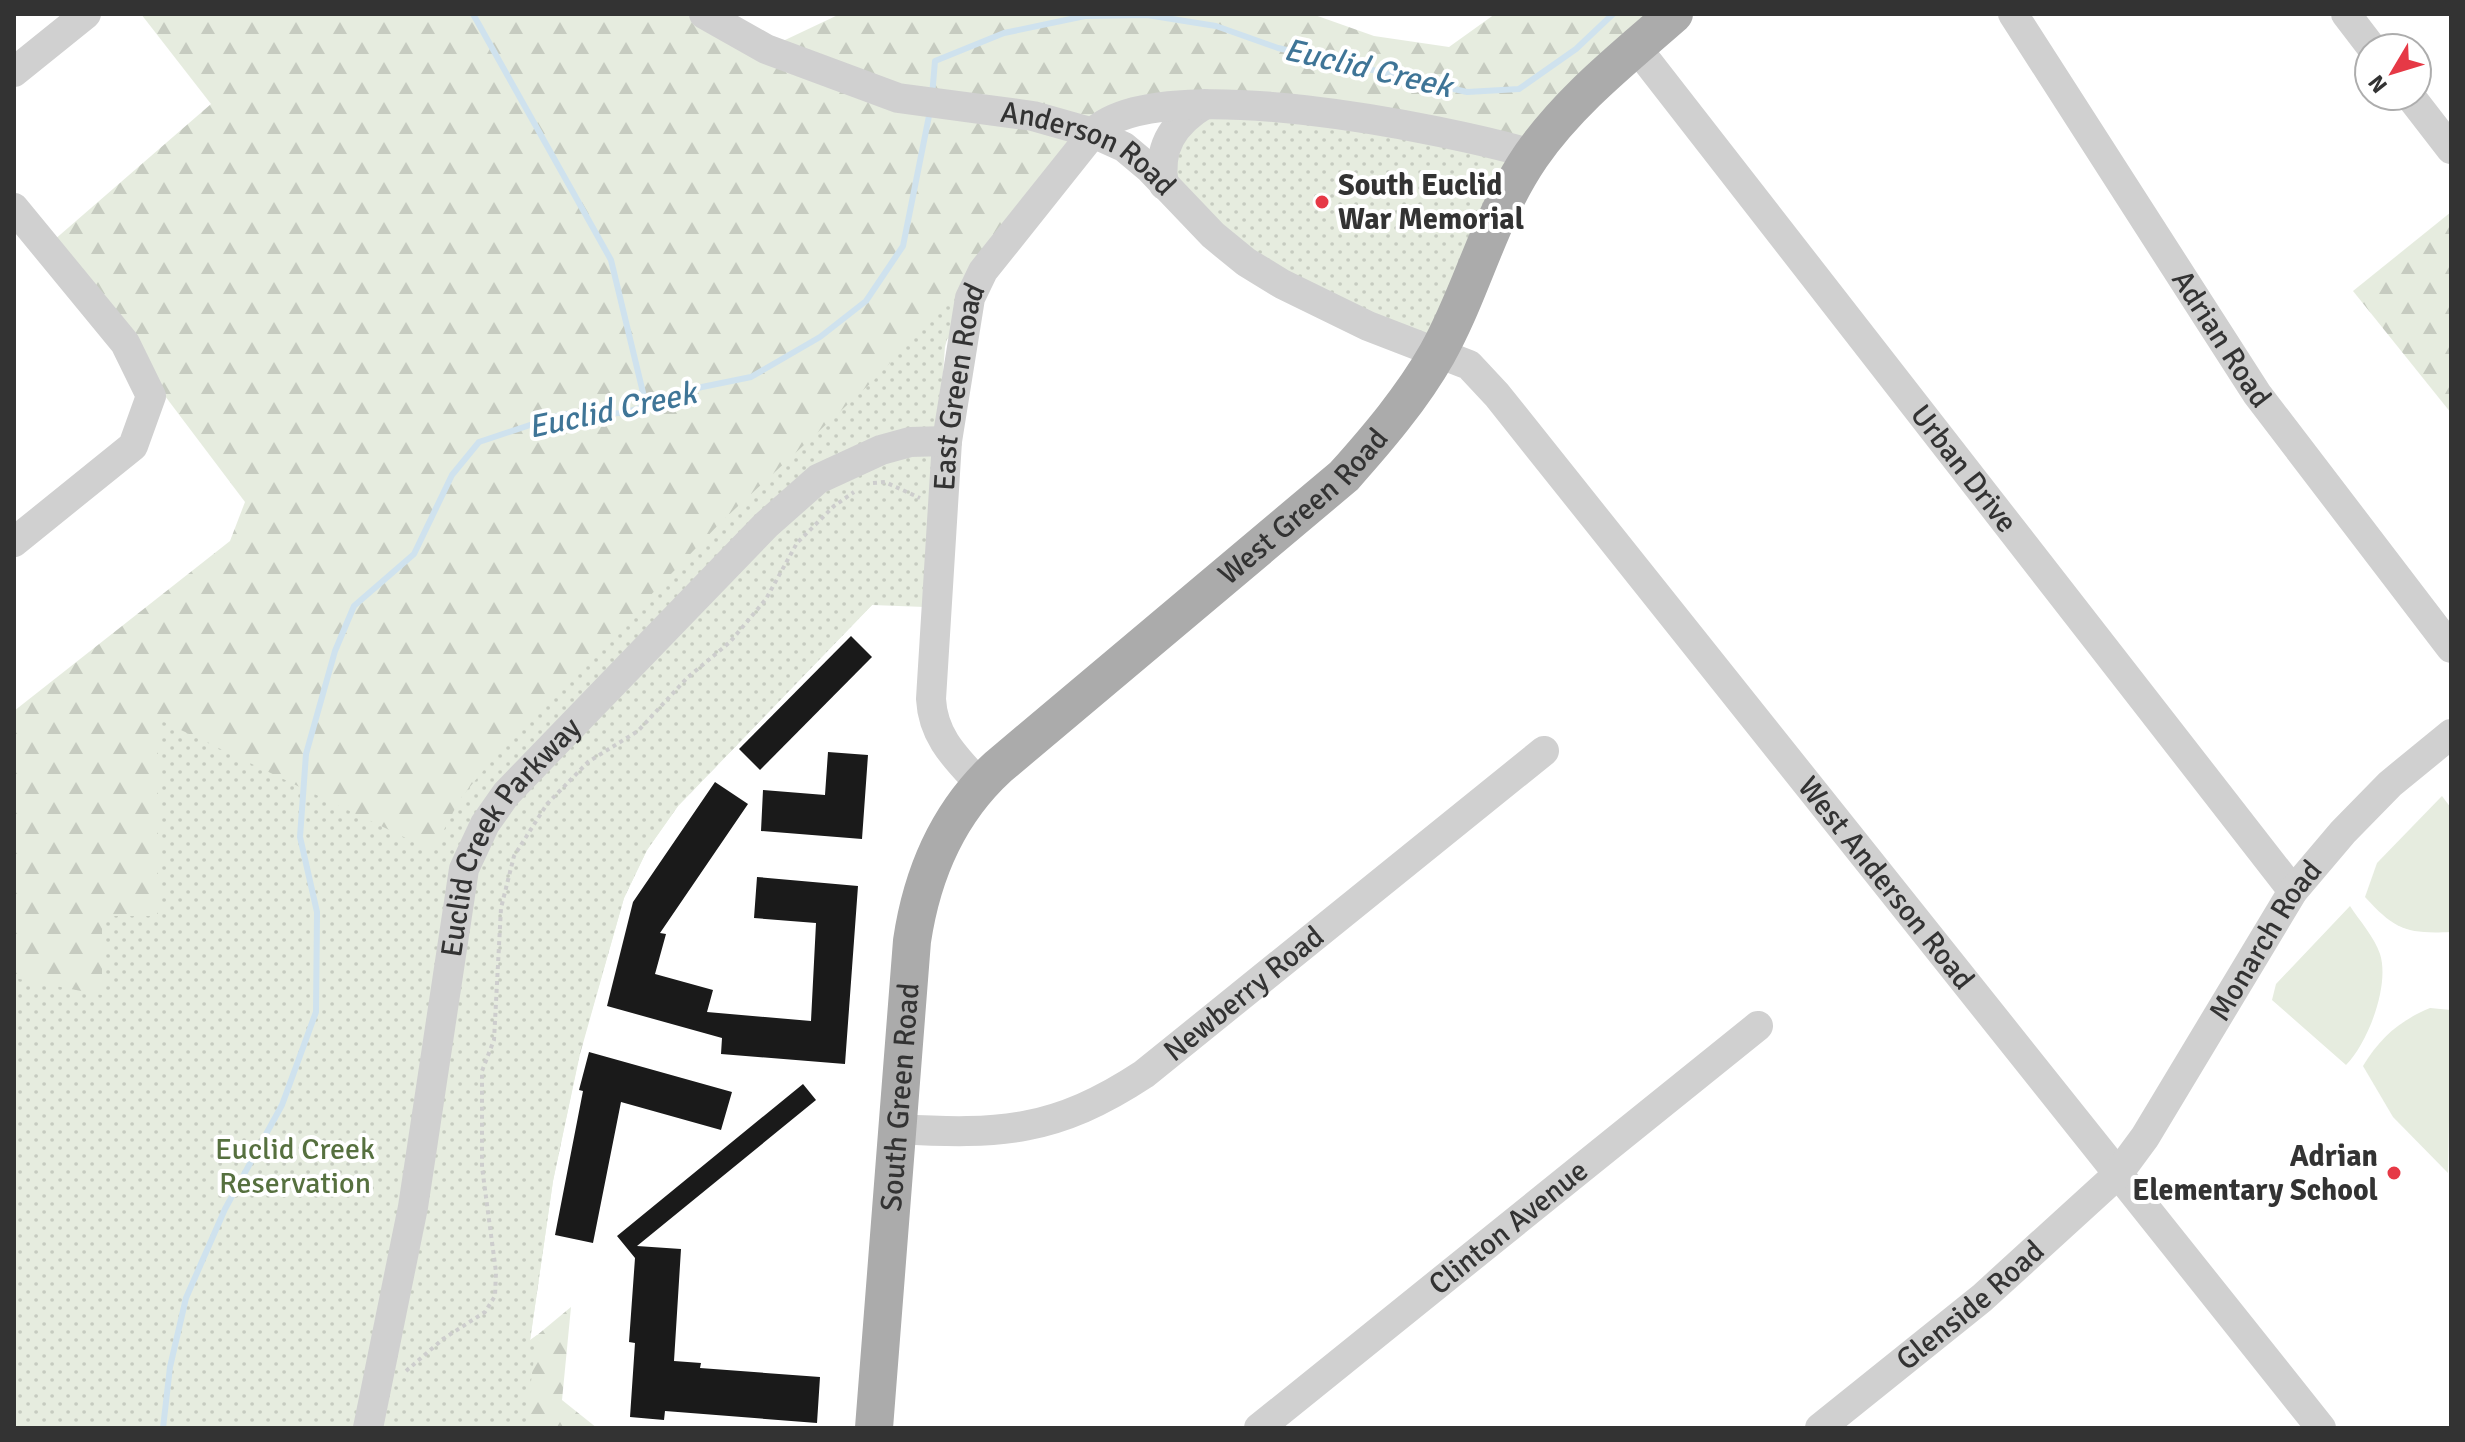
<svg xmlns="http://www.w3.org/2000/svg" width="2465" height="1442" viewBox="0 0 2465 1442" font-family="Signika,sans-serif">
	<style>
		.forest { fill: url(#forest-firs) }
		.park { fill: url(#park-dots) }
		.pitch { fill: #e6ecdf }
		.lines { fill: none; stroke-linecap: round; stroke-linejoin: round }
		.stream { stroke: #cfe2ee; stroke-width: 6 }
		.building { fill: #1a1a1a }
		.path { stroke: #cdcdcd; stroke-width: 4; stroke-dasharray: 4 4; stroke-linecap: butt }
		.minor { stroke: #d0d0d0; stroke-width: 30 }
		.major { stroke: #ababab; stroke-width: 38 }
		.poi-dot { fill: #e63946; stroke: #fff; stroke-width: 3 }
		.labels { text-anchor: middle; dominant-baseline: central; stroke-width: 8; stroke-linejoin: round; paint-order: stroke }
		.street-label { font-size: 30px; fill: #333; stroke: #fff }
		.poi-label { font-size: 30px; font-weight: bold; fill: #333; stroke: #fff; text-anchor: start }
		.park-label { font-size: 30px; fill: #56703f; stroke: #fff }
		.water-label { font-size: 32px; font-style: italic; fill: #3f7597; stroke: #fff }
	</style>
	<defs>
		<pattern id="forest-firs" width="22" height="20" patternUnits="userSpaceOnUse" patternTransform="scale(2)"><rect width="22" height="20" fill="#e6ecdf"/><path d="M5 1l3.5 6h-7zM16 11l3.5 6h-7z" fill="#c6cbc0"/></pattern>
		<pattern id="park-dots" width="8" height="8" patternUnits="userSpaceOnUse" patternTransform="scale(2)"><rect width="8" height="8" fill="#e6ecdf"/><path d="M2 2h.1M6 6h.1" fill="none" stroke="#c6cbc0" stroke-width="1.8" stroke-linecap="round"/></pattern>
	</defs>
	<rect width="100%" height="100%" fill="#fff"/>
	<!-- forest -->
	<g class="forest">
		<path d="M141 14H704L766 49 840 14H1312L1374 36 1449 47 1495 14H1674L1532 154 1263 105 1102 124 963 325 849 429 872 605 678 806 647 850 624 898 580 1054 553 1181 530 1341 571 1307 562 1400 597 1428H14V711L230 541 245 502 125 343 46 247 211 104Z"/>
		<path d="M2451 212V413L2353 291Z"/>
	</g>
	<!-- park -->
	<g class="park">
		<path d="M1205 104 1532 154 1437 354 1368 326 1173 196 1170 138Z"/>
		<path d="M960 288 945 347 925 607 872 605 678 806 647 850 624 898 580 1052 553 1181 530 1340 537 1335 525 1428H14V978L102 995V916H158V719L433 851 460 799 492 760 722 521 874 380Z"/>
	</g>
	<!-- pitch -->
	<g class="pitch">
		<path d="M2442 796 2451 808V932C2407 934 2395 930 2365 897L2377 863Z"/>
		<path d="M2350 906C2359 920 2375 938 2380 954 2390 985 2368 1043 2346 1065L2272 1000 2276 984Z"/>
		<path d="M2430 1008 2451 1010 2448 1173 2393 1117 2363 1066C2380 1038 2399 1021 2430 1008Z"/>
	</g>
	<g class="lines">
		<!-- stream -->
		<g class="stream">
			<path d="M473 14 611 260 646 405"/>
			<path d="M932 96 935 61 1004 33 1085 16 1147 15 1216 26 1278 48 1467 92 1519 89 1576 49 1613 14"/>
			<path d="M163 1428 170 1367 186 1298 225 1209 282 1105 316 1012 317 912 300 837 306 754 335 651 354 606 414 554 452 475 479 442 563 414 624 413 702 387 751 377 820 337 866 301 903 246 930 111"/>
		</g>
	</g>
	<!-- building -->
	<g class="building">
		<path d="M851 636 872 657 760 770 739 749Z"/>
		<path d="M828 752 868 755 862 839 761 831 763 790 825 795Z"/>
		<path d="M715 782 748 804 660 933 666 934 655 974 713 990 707 1012 811 1021 816 923 754 918 757 877 858 886 845 1064 721 1054 722 1038 607 1006 633 902Z"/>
		<path d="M589 1052 732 1092 721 1130 621 1102 593 1243 555 1235 583 1091 579 1090Z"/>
		<path d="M803 1084 816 1100 637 1246 681 1249 674 1361 701 1363 700 1368 820 1377 817 1423 665 1411 664 1420 630 1417 635 1343 629 1342 635 1258 617 1236Z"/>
	</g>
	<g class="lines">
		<!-- path -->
		<g class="path">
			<path d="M873 483 885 482 920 498"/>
			<path d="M406 1371 443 1339 485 1312 495 1296 496 1272 482 1167V1071L494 1040 501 908 514 856 547 804 588 762 638 731 687 678 730 642 766 599 797 543 834 506 854 492"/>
		</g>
		<!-- minor -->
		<g class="minor">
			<path id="s1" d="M704 14 766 49 898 98 1033 116 1093 133 1124 147 1149 168 1213 235 1246 262 1282 284 1368 326 1469 365 1497 395 2321 1428"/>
			<path id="s2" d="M2013 14 2257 394 2451 648"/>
			<path d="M2346 14 2372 48"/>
			<path id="s3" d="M1636 47 2293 891"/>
			<path d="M14 72 86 14"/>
			<path d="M2410 96 2451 149"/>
			<path d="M1164 185C1157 149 1173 123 1205 104"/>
			<path d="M14 208 125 343 151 396 133 446 14 542"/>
			<path id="s4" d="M980 784C956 758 933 737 931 699L947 441 970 298 983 271 1093 133C1155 68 1450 130 1532 154"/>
			<path id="s5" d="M898 1129C1000 1135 1056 1132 1144 1074L1544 751"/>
			<path id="s6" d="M368 1428 413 1207 464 869 485 824 506 794 766 525 818 479 881 450 910 442 947 441"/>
			<path id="s7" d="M1259 1428 1758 1026"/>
			<path id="s8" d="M1820 1428 1982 1298 2117 1175 2145 1137 2293 891 2343 832 2390 784 2451 734"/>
		</g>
		<!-- major -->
		<path class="major" id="s9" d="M874 1428 912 941C922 874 948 813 998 767L1344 476C1377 439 1412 398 1437 354 1473 290 1488 219 1531 156 1570 100 1624 58 1674 14"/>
	</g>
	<!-- markers -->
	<g class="poi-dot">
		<circle cx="1322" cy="202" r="8"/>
		<circle cx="2394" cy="1173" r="8"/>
	</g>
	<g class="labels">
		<!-- street labels -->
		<g class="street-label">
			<text stroke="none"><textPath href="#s1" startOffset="412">Anderson Road</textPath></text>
			<text stroke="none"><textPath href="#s2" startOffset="386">Adrian Road</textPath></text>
			<text stroke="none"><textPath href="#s4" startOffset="414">East Green Road</textPath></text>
			<text stroke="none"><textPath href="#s3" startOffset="534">Urban Drive</textPath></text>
			<text stroke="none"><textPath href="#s9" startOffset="1088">West Green Road</textPath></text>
			<text stroke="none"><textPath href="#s6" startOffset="616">Euclid Creek Parkway</textPath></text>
			<text stroke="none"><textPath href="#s1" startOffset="1524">West Anderson Road</textPath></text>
			<text stroke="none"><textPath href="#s8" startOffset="668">Monarch Road</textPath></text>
			<text stroke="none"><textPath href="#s5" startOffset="386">Newberry Road</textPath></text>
			<text stroke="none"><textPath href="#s9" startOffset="332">South Green Road</textPath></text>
			<text stroke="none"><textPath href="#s7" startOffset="320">Clinton Avenue</textPath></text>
			<text stroke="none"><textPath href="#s8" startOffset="194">Glenside Road</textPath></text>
		</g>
		<!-- poi labels -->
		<g class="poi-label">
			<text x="1338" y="185">South Euclid<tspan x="1338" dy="34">War Memorial</tspan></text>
			<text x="2378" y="1156" text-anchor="end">Adrian<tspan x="2378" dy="34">Elementary School</tspan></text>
		</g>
		<!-- park labels -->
		<g class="park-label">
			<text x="295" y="1149">Euclid Creek<tspan x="295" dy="34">Reservation</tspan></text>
		</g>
		<!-- water labels -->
		<g class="water-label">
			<text transform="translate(1368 68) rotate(13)">Euclid Creek</text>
			<text transform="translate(612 410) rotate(-12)">Euclid Creek</text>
		</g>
	</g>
	<!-- border -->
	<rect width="2465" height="1442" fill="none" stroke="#333333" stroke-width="32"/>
	<!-- north arrow -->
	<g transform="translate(2393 72) rotate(232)"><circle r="38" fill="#ffffff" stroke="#adadad" stroke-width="2"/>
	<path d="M0-6L14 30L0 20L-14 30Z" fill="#e63946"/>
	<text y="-12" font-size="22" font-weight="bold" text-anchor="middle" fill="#333333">N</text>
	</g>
</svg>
